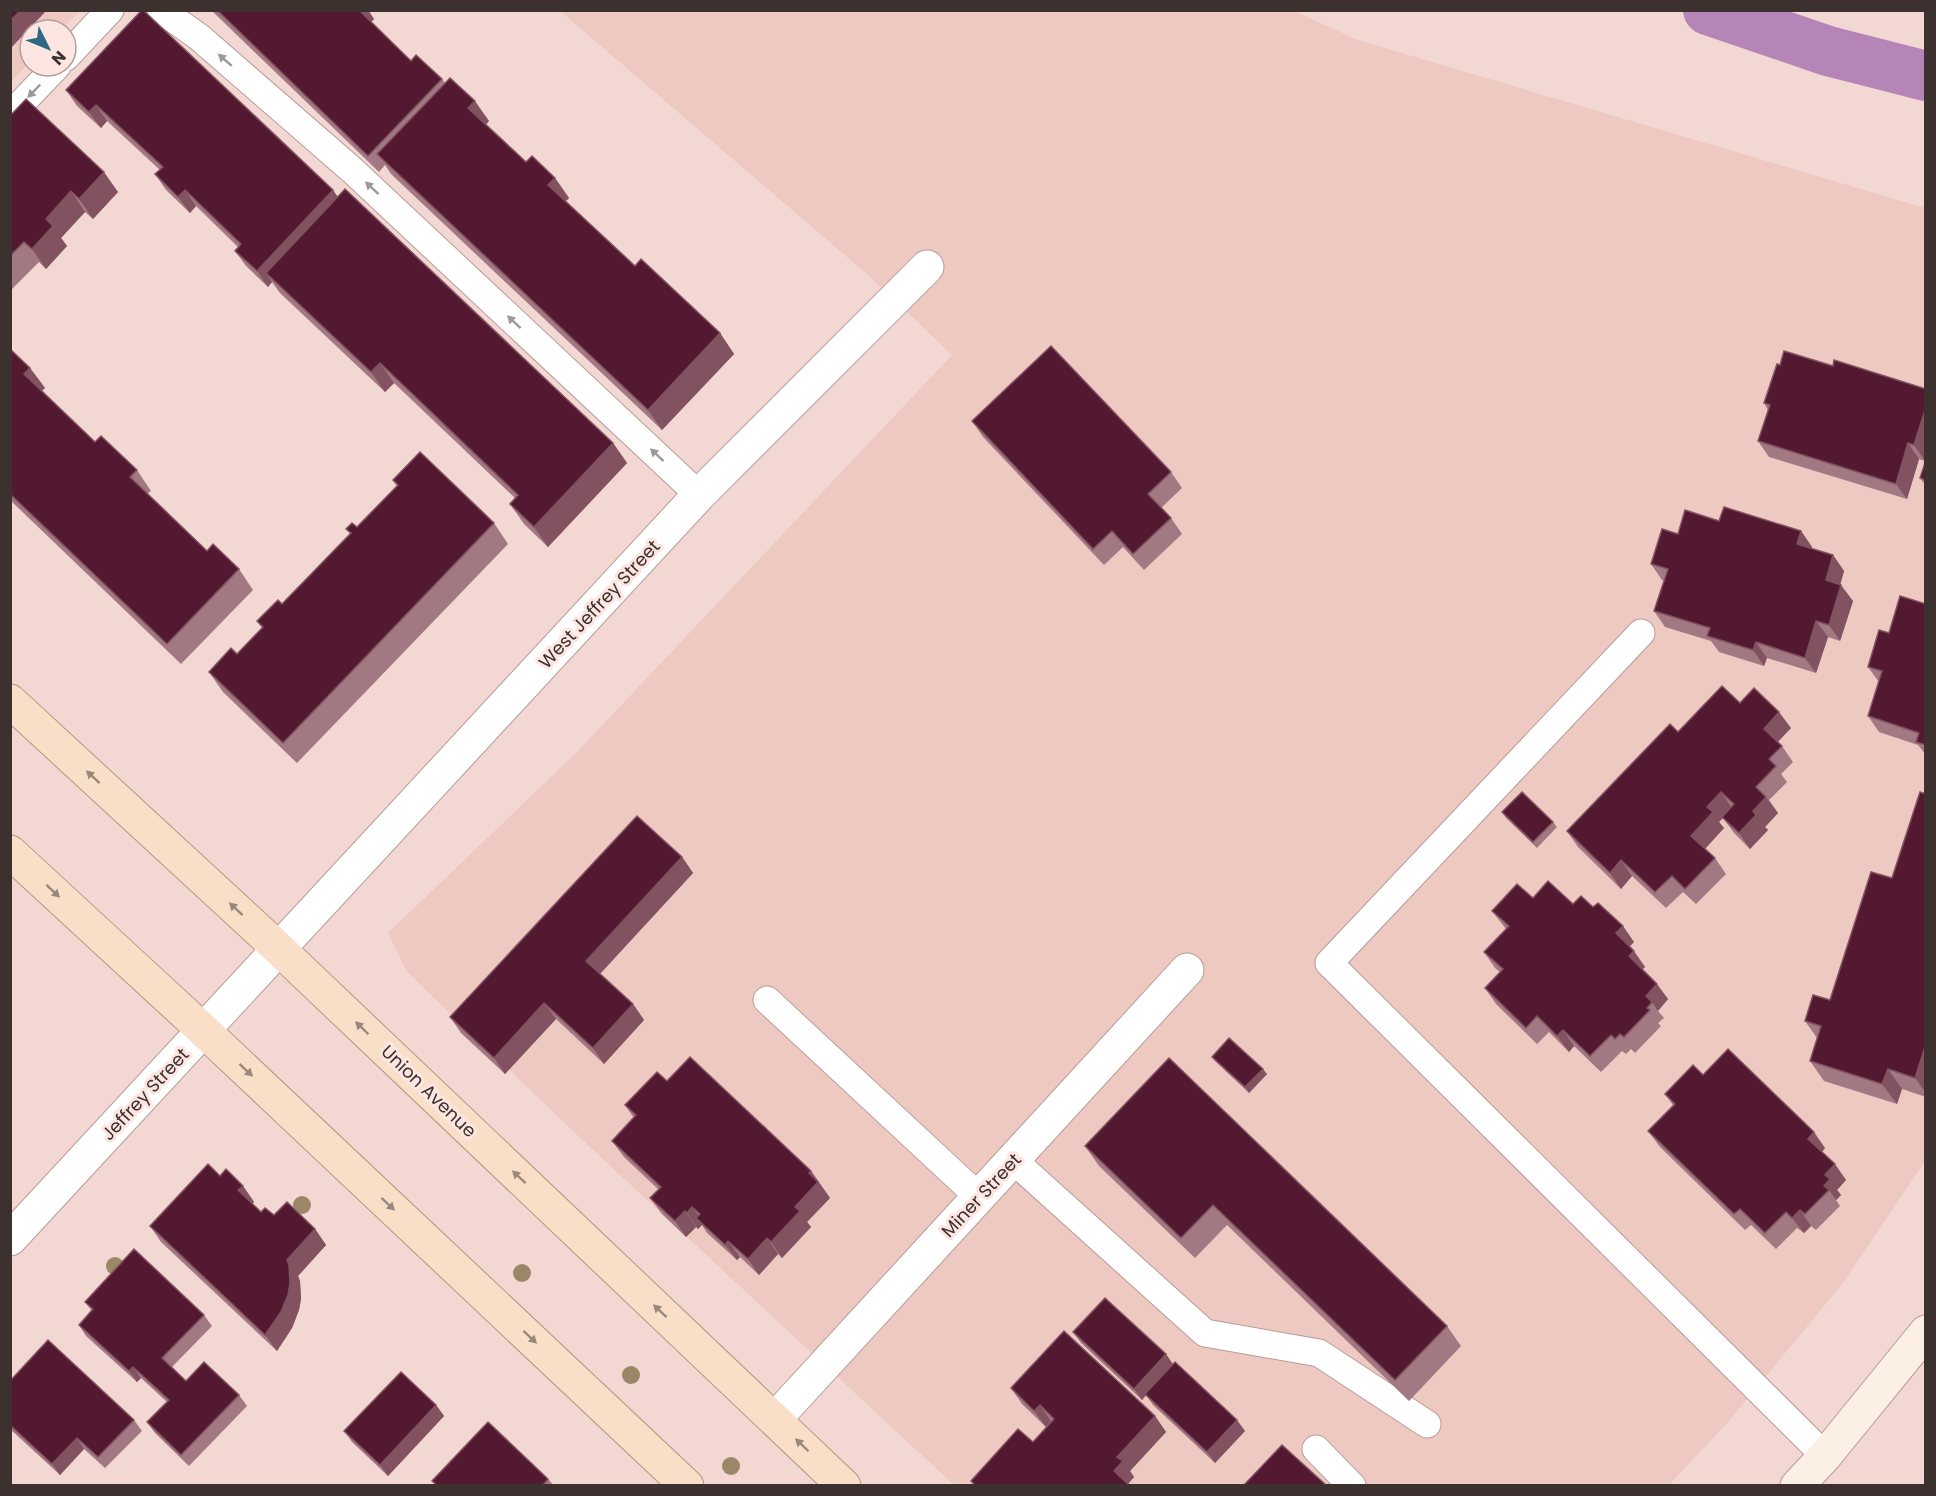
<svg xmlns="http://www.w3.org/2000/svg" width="1936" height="1496" viewBox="0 0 1936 1496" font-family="Poppins,sans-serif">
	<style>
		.built { fill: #eec9c2 }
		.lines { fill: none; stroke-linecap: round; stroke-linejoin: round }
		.canal { stroke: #b485b6; stroke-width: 50 }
		.lane-casing { stroke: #b79c97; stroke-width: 29 }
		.street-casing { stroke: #b79c97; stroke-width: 35 }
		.secondary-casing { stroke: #b79c97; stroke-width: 35 }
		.primary-casing { stroke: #b4947b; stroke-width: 35 }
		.lane { stroke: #fff; stroke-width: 27 }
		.street { stroke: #fff; stroke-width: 33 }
		.secondary { stroke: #fcefe4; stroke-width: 33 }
		.primary { stroke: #f9dfc8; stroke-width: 33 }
		.tree { fill: #9a8768 }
		.wall { fill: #a27882 }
		.shaded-wall { fill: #825261 }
		.building { fill: #521931; stroke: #825261; stroke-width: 1.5 }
		.oneway { fill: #9e9897 }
		.oneway2 { fill: #9a887c }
		.labels { text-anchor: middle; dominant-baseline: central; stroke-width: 6; stroke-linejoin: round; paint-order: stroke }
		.street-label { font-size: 18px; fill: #3c312f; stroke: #fde6e1 }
	</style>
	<rect width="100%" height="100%" fill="#f3d7d2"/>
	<!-- built -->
	<g class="built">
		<path d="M11 11H80L61 30H30V62L11 82Z"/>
		<path d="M560 11H1294L1358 40 1925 208V1161L1843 1283 1729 1421 1669 1485H954L592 1149 407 972 388 933 577 752 952 355 869 276Z"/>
	</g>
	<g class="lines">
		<!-- canal -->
		<path class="canal" d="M1708 10 1828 51 1926 76"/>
		<!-- lane casing -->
		<g class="lane-casing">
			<g id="lane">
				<path d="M161 10 199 37 352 170 699 495"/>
				<path d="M66 57 110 10"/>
				<path d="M10 115 57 66"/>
				<path d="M1641 633 1329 963 1825 1456"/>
				<path d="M767 1000 979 1197"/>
				<path d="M1013 1160 1205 1333 1319 1353 1427 1424"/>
				<path d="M1316 1449 1352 1486"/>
			</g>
		</g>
		<!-- street casing -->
		<g class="street-casing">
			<g id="street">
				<path d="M10 1239 699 495 927 267"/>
				<path d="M775 1419 1187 970"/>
			</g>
		</g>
		<!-- secondary casing -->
		<g class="secondary-casing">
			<path id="secondary" d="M1797 1486 1825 1456 1926 1332"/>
		</g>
		<!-- primary casing -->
		<g class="primary-casing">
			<g id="primary">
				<path d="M10 701 279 949 844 1486"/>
				<path d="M10 852 203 1030 687 1486"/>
			</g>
		</g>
		<!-- lane -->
		<use href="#lane" class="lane"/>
		<!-- street -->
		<use href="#street" class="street"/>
		<!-- secondary -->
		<use href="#secondary" class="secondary"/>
		<!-- primary -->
		<use href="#primary" class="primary"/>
	</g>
	<!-- trees -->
	<g class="tree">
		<circle cx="302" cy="1205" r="9"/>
		<circle cx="115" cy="1266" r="9"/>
		<circle cx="522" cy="1273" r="9"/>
		<circle cx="631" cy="1375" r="9"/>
		<circle cx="731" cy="1466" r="9"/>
	</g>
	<!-- wall -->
	<g class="wall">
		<path d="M211 10H368L374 19 371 22 411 61 442 79 445 83 489 121 486 124 526 162 555 178 569 198 566 201 635 266 720 333 734 354 662 430 391 174 385 165 379 172Z"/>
		<path d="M66 90 333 190 337 197 613 443 627 463 548 547 524 524 510 504 515 498 394 383 385 392 280 293 272 282 268 287 246 266 235 251 238 247 196 206 190 213 166 190 155 174 160 170 107 121 101 128 77 106Z"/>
		<path d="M10 116 118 192 93 219 85 212 61 238 67 246 46 269 39 262 10 291Z"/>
		<path d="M10 349 30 368 45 388 42 391 95 442 137 470 151 491 147 494 207 551 239 569 253 590 181 664 10 500Z"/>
		<path d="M1780 365 1833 366 1926 389V459L1925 461 1919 459 1907 499 1769 457 1758 441 1768 410 1764 403Z"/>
		<path d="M972 421 1171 472 1182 488 1161 508 1171 518 1182 534 1144 570 1123 547 1104 565 983 437Z"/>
		<path d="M1926 460V486L1920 478Z"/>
		<path d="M393 480 494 523 508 544 297 763 223 692 209 672 237 654 262 628 257 621 282 604 350 534 346 529 357 527 397 486Z"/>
		<path d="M1719 521 1801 531 1812 547 1811 548 1833 555 1844 571 1840 585 1853 601 1840 641 1828 637 1816 673 1767 658 1764 666 1719 652 1711 641 1665 627 1654 611 1664 580H1662L1651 564Z"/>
		<path d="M1926 604V755L1918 745 1879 732 1868 716 1879 682 1868 667 1889 633Z"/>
		<path d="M1740 703 1791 728 1777 742 1782 746 1793 762 1781 774 1787 782 1769 800 1778 813 1765 827 1768 830 1750 849 1734 833 1723 818 1719 822 1724 828 1705 849 1715 858 1726 874 1696 904 1683 892 1666 908 1632 876 1621 889 1578 847 1567 831 1678 732Z"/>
		<path d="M1926 794V1097L1902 1089 1897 1104 1824 1081 1810 1061 1817 1038 1805 1021 1830 1000 1892 878Z"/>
		<path d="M1502 812 1553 822 1557 827 1537 848 1506 818Z"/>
		<path d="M682 857 693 873 600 974 633 1004 644 1020 604 1064 556 1019 505 1074 461 1033 450 1017Z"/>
		<path d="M1533 898 1593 907 1634 942 1629 947 1645 967 1642 969 1668 999 1658 1011 1664 1018 1658 1023 1661 1026 1635 1053 1631 1049 1626 1054 1622 1051 1601 1072 1574 1046 1569 1052 1549 1032 1537 1044 1496 1004 1485 988 1500 972 1495 968 1484 952 1506 929 1492 911Z"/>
		<path d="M1212 1057 1267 1074 1249 1093 1216 1062Z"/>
		<path d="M1169 1058 1447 1326 1461 1346 1409 1401 1227 1225 1195 1258 1099 1166 1085 1146Z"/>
		<path d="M1703 1075 1825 1148 1822 1152 1846 1180 1837 1190 1841 1195 1836 1200 1840 1206 1816 1230 1811 1226 1804 1233 1797 1228 1776 1249 1751 1225 1745 1230 1660 1147 1648 1131 1673 1105 1665 1094Z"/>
		<path d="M667 1081 811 1171 830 1198 807 1222 811 1227 782 1258 778 1254 759 1275 740 1257 737 1260 707 1233 702 1225 698 1229 696 1227 686 1237 662 1214 650 1198 659 1190 624 1157 612 1141 634 1118 625 1105Z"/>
		<path d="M220 1176 243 1186 254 1202 252 1203 261 1212 315 1229 326 1245 298 1276 300 1281 301 1299 299 1310 292 1328 277 1351 161 1242 150 1226Z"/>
		<path d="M85 1302 204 1315 212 1326 172 1367 186 1381 239 1395 247 1406 189 1466 155 1433 147 1422 167 1402 141 1378 137 1382 86 1336 79 1325 92 1311Z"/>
		<path d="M1073 1332 1166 1354 1173 1364 1245 1431 1215 1463 1153 1405 1146 1395 1142 1400 1081 1343Z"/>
		<path d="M10 1381 134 1420 142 1431 105 1468 84 1449 60 1475 10 1429Z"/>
		<path d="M1011 1388 1155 1416 1166 1432 1130 1471 1134 1477 1128 1484 1129 1485H974L971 1481 1033 1442 1052 1422 1051 1421 1046 1427 1022 1404Z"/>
		<path d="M436 1405 444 1416 388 1476 352 1442 344 1431Z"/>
		<path d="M548 1479 553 1485H435L432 1481Z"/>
	</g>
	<!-- shaded-wall -->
	<g class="shaded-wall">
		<path d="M21 10H47L10 49V21Z"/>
		<path d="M358 10H368L374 19 368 25Z"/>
		<path d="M475 101 489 121 483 128 468 108Z"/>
		<path d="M96 105 107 121 101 128 89 112Z"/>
		<path d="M104 172 118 192 93 219 79 199Z"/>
		<path d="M555 178 569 198 562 205 548 185Z"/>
		<path d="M185 190 196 206 190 213 178 197Z"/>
		<path d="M333 190 344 206 266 273 272 282 268 287 257 271Z"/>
		<path d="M71 191 85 212 61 238 67 246 46 269 32 249 46 219Z"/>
		<path d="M720 333 734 354 662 430 648 410Z"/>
		<path d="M380 363 394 383 385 392 371 372Z"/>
		<path d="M30 368 45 388 38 394 24 374Z"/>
		<path d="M1926 407V449H1924L1926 451 1925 461 1914 445Z"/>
		<path d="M613 443 627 463 548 547 534 527Z"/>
		<path d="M1908 443 1919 459 1907 499 1896 484Z"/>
		<path d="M1801 531 1812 547 1808 560 1797 544Z"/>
		<path d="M1833 555 1844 571 1837 596 1826 580Z"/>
		<path d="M1841 585 1853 601 1840 641 1829 625Z"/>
		<path d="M1816 621 1828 637 1816 673 1805 658Z"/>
		<path d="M1756 642 1767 658 1764 666 1753 650Z"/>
		<path d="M1779 712 1791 728 1775 745 1764 729Z"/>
		<path d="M1721 792 1732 808 1719 822 1724 828 1702 852 1691 836 1707 807Z"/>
		<path d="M1766 797 1778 813 1765 827 1768 830 1750 849 1739 833 1753 811Z"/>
		<path d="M682 857 693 873 597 977 586 961Z"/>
		<path d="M1621 860 1632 876 1621 889 1610 873Z"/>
		<path d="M1623 926 1634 942 1627 949 1616 933Z"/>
		<path d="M1634 951 1645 967 1640 972 1629 956Z"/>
		<path d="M1657 984 1668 999 1658 1011 1652 1002 1646 996Z"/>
		<path d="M544 1003 556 1019 505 1074 494 1058Z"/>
		<path d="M633 1004 644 1020 604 1064 593 1048Z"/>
		<path d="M1563 1030 1574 1046 1569 1052 1557 1036Z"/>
		<path d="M1926 1044V1093L1915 1078Z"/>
		<path d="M1263 1069 1267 1074 1249 1093 1245 1087Z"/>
		<path d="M1888 1069 1902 1089 1897 1104 1882 1084Z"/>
		<path d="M1814 1132 1825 1148 1819 1155 1808 1139Z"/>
		<path d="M1835 1164 1846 1180 1837 1190 1841 1195 1836 1200 1829 1190 1824 1186 1825 1175Z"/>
		<path d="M811 1171 830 1198 807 1222 811 1227 782 1258 771 1242 795 1207 809 1173Z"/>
		<path d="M243 1186 254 1202 250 1206 238 1190Z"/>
		<path d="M692 1207 704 1223 696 1218 702 1225 698 1229 687 1213Z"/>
		<path d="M1800 1210 1811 1226 1804 1233 1792 1218Z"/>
		<path d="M685 1211 696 1227 686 1237 675 1221Z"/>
		<path d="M315 1229 326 1245 298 1276 300 1281 301 1299 299 1310 292 1328 277 1351 265 1335 287 1260Z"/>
		<path d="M767 1238 778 1254 759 1275 748 1259Z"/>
		<path d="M728 1241 740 1257 737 1260 725 1245Z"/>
		<path d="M1166 1354 1173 1365 1142 1400 1134 1389Z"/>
		<path d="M133 1367 141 1378 137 1382 129 1371Z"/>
		<path d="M436 1405 444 1416 388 1476 380 1465Z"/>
		<path d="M1040 1405 1051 1421 1046 1427 1034 1411Z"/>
		<path d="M1155 1416 1166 1432 1130 1471 1134 1477 1127 1485 1114 1471 1117 1457Z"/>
		<path d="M1237 1420 1245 1431 1215 1463 1207 1452Z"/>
		<path d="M77 1438 84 1449 60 1475 52 1464Z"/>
	</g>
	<!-- building -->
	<g class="building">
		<path d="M10 10H21L10 21Z"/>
		<path d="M142 10H143L333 190 257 271 235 251 241 244 185 190 178 197 155 174 163 167 96 105 89 112 66 90Z"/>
		<path d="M217 10H359L411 61 416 55 442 79 368 156Z"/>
		<path d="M450 78 475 101 468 108 526 162 532 156 555 178 548 185 635 266 641 259 720 333 648 410 377 154Z"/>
		<path d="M26 99 104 172 79 199 71 191 46 219 53 226 32 249 24 242 10 256V116Z"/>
		<path d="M345 189 613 443 534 527 510 504 518 495 380 363 371 372 266 273Z"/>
		<path d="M1051 346 1171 472 1148 494 1171 518 1133 554 1112 531 1093 549 972 421Z"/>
		<path d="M10 349 30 368 24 374 95 442 101 436 137 470 130 477 207 551 213 544 239 569 167 644 10 494Z"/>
		<path d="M1784 351 1833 366 1834 360 1926 389V407L1914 445 1908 443 1896 484 1758 441 1770 405 1764 403 1777 364 1780 365Z"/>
		<path d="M420 452 494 523 283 743 209 672 231 648 237 654 263 627 257 621 278 600 282 604 351 533 346 529 352 523 357 527 398 485 393 480Z"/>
		<path d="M1926 460V480L1920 478Z"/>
		<path d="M1724 507 1801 531 1797 544 1833 555 1826 580 1841 585 1829 625 1816 621 1805 658 1756 642 1753 650 1707 636 1710 628 1654 611 1668 569 1651 564 1662 529 1678 534 1685 510 1719 521Z"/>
		<path d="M1900 596 1926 604V745L1916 742 1919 733 1868 716 1882 671 1868 667 1879 630 1889 633Z"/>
		<path d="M1722 686 1740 703 1754 688 1779 712 1764 729 1782 746 1769 759 1776 766 1756 787 1766 797 1753 811 1756 815 1739 833 1722 817 1734 804 1721 792 1707 807 1713 812 1691 836 1715 858 1685 889 1672 876 1655 892 1621 860 1610 873 1567 831 1670 724 1678 732Z"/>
		<path d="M1522 792 1553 822 1533 842 1502 812Z"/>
		<path d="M1920 792 1926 794V1044L1915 1078 1888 1069 1882 1084 1810 1061 1821 1026 1805 1021 1813 995 1830 1000 1871 872 1892 878Z"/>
		<path d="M637 816 682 857 586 961 633 1004 593 1048 544 1003 494 1058 450 1017Z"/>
		<path d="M1548 881 1573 904 1581 896 1593 907 1598 903 1623 926 1616 933 1634 951 1629 956 1657 984 1646 996 1652 1002 1647 1008 1650 1010 1624 1037 1620 1034 1615 1039 1611 1035 1590 1056 1563 1030 1557 1036 1537 1016 1526 1028 1485 988 1503 969 1484 952 1509 926 1492 911 1517 884 1533 898Z"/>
		<path d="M1229 1038 1263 1069 1245 1087 1212 1057Z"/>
		<path d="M1728 1049 1814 1132 1808 1139 1835 1164 1825 1175 1830 1179 1824 1186 1829 1190 1805 1214 1800 1210 1792 1218 1786 1212 1765 1233 1740 1209 1734 1214 1648 1131 1675 1104 1665 1094 1693 1065 1703 1075Z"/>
		<path d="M690 1057 811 1171 809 1173 818 1182 795 1207 800 1211 771 1242 767 1238 748 1259 728 1241 725 1245 696 1218 700 1214 692 1207 687 1213 685 1211 675 1221 650 1198 661 1187 612 1141 636 1115 625 1105 657 1072 667 1081Z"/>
		<path d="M1169 1058 1447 1326 1395 1380 1213 1205 1181 1238 1085 1146Z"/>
		<path d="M208 1164 220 1176 226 1169 243 1186 238 1190 261 1212 265 1208 274 1215 287 1202 315 1229 287 1260 289 1265 290 1283 288 1295 281 1312 265 1335 150 1226Z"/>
		<path d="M134 1249 204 1315 162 1358 186 1381 204 1362 239 1395 181 1455 147 1422 169 1400 133 1367 129 1371 79 1325 93 1309 85 1302Z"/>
		<path d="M1105 1298 1166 1354 1134 1389 1073 1332Z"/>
		<path d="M1064 1331 1155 1416 1117 1457 1123 1461 1114 1471 1129 1485H975L971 1481 1018 1429 1033 1442 1054 1419 1040 1405 1034 1411 1011 1388Z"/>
		<path d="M48 1340 134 1420 98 1457 77 1438 52 1464 10 1425V1381Z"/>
		<path d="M1175 1362 1237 1420 1207 1452 1145 1394Z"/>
		<path d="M401 1372 436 1405 380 1465 344 1431Z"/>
		<path d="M488 1422 548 1479 543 1485H437L432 1481Z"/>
		<path d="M1282 1445 1326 1485H1244Z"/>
	</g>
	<!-- one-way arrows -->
	<defs><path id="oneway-solid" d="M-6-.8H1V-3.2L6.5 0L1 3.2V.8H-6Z" transform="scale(1.5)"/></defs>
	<g class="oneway">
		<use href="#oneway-solid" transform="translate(225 60) rotate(-139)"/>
		<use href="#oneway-solid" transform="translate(34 91) rotate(134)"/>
		<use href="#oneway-solid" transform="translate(372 188) rotate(-137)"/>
		<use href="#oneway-solid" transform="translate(514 322) rotate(-137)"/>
		<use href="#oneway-solid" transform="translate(657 455) rotate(-137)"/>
	</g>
	<g class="oneway2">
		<use href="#oneway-solid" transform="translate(93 777) rotate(-137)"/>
		<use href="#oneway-solid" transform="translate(53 891) rotate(43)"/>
		<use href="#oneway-solid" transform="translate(236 909) rotate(-137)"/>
		<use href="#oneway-solid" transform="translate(362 1028) rotate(-136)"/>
		<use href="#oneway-solid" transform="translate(246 1070) rotate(43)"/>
		<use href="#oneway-solid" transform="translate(519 1177) rotate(-137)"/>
		<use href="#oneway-solid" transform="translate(388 1204) rotate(43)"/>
		<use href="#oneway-solid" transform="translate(660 1311) rotate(-137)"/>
		<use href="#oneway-solid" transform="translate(530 1337) rotate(43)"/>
		<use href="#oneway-solid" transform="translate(802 1445) rotate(-136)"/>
	</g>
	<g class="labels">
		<!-- street labels -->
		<g class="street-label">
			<text transform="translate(599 604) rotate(-47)">West Jeffrey Street</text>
			<text transform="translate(429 1091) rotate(44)">Union Avenue</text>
			<text transform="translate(145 1094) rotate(-47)">Jeffrey Street</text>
			<text transform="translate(981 1195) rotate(-47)">Miner Street</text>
		</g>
	</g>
	<!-- border -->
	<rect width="1936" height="1496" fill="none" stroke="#3c312f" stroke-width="24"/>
	<!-- north arrow -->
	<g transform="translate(48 48) rotate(133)"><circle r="28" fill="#fde6e1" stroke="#b09e9a" stroke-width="1.5"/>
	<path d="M0-4.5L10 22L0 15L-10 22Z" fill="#2d6981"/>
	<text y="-9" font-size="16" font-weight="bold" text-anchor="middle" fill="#3c312f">N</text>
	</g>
</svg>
